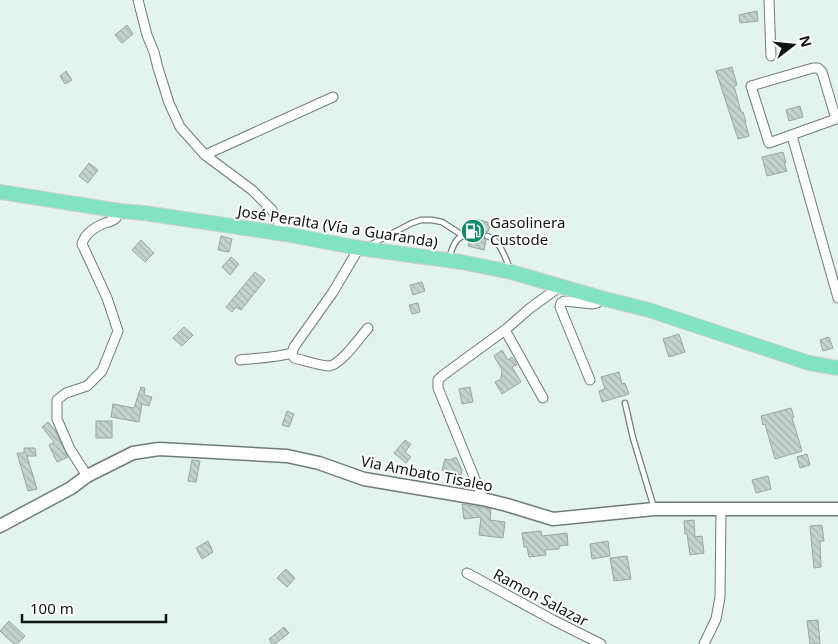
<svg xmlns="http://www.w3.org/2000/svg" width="838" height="644" viewBox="0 0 838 644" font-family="'Noto Sans',sans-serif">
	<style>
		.building { fill: url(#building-back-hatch); stroke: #98a8a1 }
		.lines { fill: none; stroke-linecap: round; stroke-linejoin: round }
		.service-casing { stroke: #6e7d77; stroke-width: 7 }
		.minor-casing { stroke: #6e7d77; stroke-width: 11 }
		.secondary-casing { stroke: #6e7d77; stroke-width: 15 }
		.trunk-casing { stroke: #cfd0d0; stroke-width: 16 }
		.service { stroke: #fff; stroke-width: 4.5 }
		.minor { stroke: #fff; stroke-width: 9 }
		.secondary { stroke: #fff; stroke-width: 12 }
		.trunk { stroke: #82e2c4; stroke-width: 14 }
		.labels { text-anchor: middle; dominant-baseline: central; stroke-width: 4; stroke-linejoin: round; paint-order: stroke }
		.poi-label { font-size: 15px; fill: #0f1513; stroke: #fff; text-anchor: start }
		.street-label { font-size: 15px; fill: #0f1513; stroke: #fff }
	</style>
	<defs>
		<pattern id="building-back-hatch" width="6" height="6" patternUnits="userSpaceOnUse" patternTransform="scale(1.25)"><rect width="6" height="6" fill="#c3d4cd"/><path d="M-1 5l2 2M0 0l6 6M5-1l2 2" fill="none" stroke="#a6b5af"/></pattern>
	</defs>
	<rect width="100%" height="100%" fill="#e3f4ed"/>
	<!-- building -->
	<g class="building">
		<path d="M757 11 758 21 740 23 739 15Z"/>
		<path d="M127 25 133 34 122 43 115 35Z"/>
		<path d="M732 67 737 85 734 86 741 112H743L746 122H745L749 136 738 139 716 71Z"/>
		<path d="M66 71 72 80 65 84 60 76Z"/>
		<path d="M800 106 803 117 789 121 786 110Z"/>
		<path d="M783 152 786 163H784L787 171 767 176 762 157Z"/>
		<path d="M89 163 98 170 88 183 79 176Z"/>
		<path d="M475 219 491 223 488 232H485L483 235V238L486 240 484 250 468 246 470 238 475 234V231L472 229Z"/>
		<path d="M221 236 232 239 229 252 218 250Z"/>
		<path d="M141 240 154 253 145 262 132 250Z"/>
		<path d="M231 257 239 264 230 275 222 267Z"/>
		<path d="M255 272 265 280 241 310 236 307 232 312 226 307Z"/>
		<path d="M422 282 425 291 413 295 410 285Z"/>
		<path d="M418 303 420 312 412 314 409 305Z"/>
		<path d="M184 327 193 335 182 346 173 338Z"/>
		<path d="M679 334 685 352 669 357 663 339Z"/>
		<path d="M829 337 833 348 823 351 820 340Z"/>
		<path d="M502 350 508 360 512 357 517 365 512 367 521 382 502 394 495 382 501 379 502 370 494 356Z"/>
		<path d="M619 372 622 384 625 383 629 394 602 402 599 391 605 389 601 377Z"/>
		<path d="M141 387 145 388 144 395 152 397 149 406 142 404 139 422 111 417 113 404 134 408Z"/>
		<path d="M470 387 473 402 462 404 459 389Z"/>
		<path d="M791 408 794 417 792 418 802 451 775 459 765 424 763 425 761 416Z"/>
		<path d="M287 411 294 414 289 427 282 425Z"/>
		<rect x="96" y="421" width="16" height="17"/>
		<path d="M48 422 55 430 68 457 57 462 49 445 54 442 42 427Z"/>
		<path d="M405 440 411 444 405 452 411 457 406 463 394 453Z"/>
		<path d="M24 448H35L36 456H27L37 489 28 491 17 453H24Z"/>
		<path d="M807 454 810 465 800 468 797 457Z"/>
		<path d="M456 457 462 470 461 477 446 474V471L442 470 445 459 450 460Z"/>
		<path d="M192 460 200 461 196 482 188 481Z"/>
		<path d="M768 476 771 489 756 493 752 480Z"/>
		<path d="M462 504 491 509 490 520 505 522 503 538 479 535 481 517 464 519Z"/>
		<path d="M694 520 695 537 702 536 704 553 690 555 687 534H685L684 521Z"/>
		<path d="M822 525 824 541H820L821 567 814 568 810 526Z"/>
		<path d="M541 531 542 536 567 533 568 545 559 546V549L545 550 546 555 529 557 527 547H524L522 533Z"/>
		<path d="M208 541 213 552 202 559 196 548Z"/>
		<path d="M608 541 610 556 592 559 590 544Z"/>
		<path d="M627 556 631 579 614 581 610 558Z"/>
		<path d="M286 569 295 578 287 587 277 578Z"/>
		<path d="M818 620 820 644H810L807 621Z"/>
		<path d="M9 621 25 636 17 644H14L0 631Z"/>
		<path d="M284 627 289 633 275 644H272L269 639Z"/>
	</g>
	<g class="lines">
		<!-- service casing -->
		<g class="service-casing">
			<g id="service">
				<path d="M487 236C500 240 505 257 510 269"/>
				<path d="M370 245 412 223 421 220H432L442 222 462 235"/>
				<path d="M449 258C454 243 455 237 471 233"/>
				<path d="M625 403 633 438 654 508"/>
			</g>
		</g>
		<!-- minor casing -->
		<g class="minor-casing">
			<g id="minor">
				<path d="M138 0 147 35 154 52 158 68 169 103 180 127 205 155 252 190 272 210 285 234"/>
				<path d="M769 0 771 56"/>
				<path d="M813 68H818L822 72 836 119 769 143 751 86Z"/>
				<path d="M792 136 838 298"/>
				<path d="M205 155 333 97"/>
				<path d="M359 248 333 292 294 347 292 353 294 358C303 360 320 366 329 366 341 365 360 337 368 328"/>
				<path d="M505 330 543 398"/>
				<path d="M240 360C257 358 275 358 292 353"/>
				<path d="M590 380 560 307 561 303 564 301 593 304 597 303 601 298"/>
				<path d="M87 476 70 449 57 419V400L66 393 87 386 102 371 118 331 107 298 82 244C85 233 95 227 105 223 109 222 113 221 116 218 117 216 118 213 120 211"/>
				<path d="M483 499 438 388V380L442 376 505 330 529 309 559 287"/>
				<path d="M467 573 553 620 601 644"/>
				<path d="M704 644 716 619 720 597 721 509"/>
			</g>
		</g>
		<!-- secondary casing -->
		<g class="secondary-casing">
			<path id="secondary" d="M0 526 71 488 87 476 133 453 159 449 287 456 319 463 364 479 483 499 507 505 553 519 654 509H838"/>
		</g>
		<!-- trunk casing -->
		<g class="trunk-casing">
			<path id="trunk" d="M0 192 120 211 144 213 285 234 359 248 461 262 511 272 601 298 649 310 809 363 838 368"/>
		</g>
		<!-- service -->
		<use href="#service" class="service"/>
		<!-- minor -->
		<use href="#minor" class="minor"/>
		<!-- secondary -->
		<use href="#secondary" class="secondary"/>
		<!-- trunk -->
		<use href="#trunk" class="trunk"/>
	</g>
	<!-- icons -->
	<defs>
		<g id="fuel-disc" transform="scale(1.25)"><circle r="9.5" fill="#168c6e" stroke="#fff"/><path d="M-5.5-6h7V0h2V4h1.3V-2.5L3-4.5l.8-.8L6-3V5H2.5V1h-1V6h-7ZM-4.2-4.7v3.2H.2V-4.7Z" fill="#fff"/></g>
	</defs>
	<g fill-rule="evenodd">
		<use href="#fuel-disc" x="473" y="231"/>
	</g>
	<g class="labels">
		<!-- poi labels -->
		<g class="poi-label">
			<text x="490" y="222">Gasolinera<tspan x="490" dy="17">Custode</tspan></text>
		</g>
		<!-- street labels -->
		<g class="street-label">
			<text transform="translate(338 226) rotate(9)">José Peralta (Vía a Guaranda)</text>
			<text transform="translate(427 473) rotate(11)">Via Ambato Tisaleo</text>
			<text transform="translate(541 597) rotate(28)">Ramon Salazar</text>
		</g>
	</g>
	<!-- north arrow -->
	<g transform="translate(793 45) rotate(74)" stroke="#ffffff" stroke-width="4" paint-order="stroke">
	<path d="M0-4L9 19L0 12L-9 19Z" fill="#0f1513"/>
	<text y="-8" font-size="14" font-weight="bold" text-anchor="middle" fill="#0f1513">N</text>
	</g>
	<!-- scale -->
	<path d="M22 614v8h144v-8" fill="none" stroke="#0f1513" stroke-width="2.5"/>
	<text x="30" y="614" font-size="15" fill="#0f1513" stroke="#ffffff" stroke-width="4" paint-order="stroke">100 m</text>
</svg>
